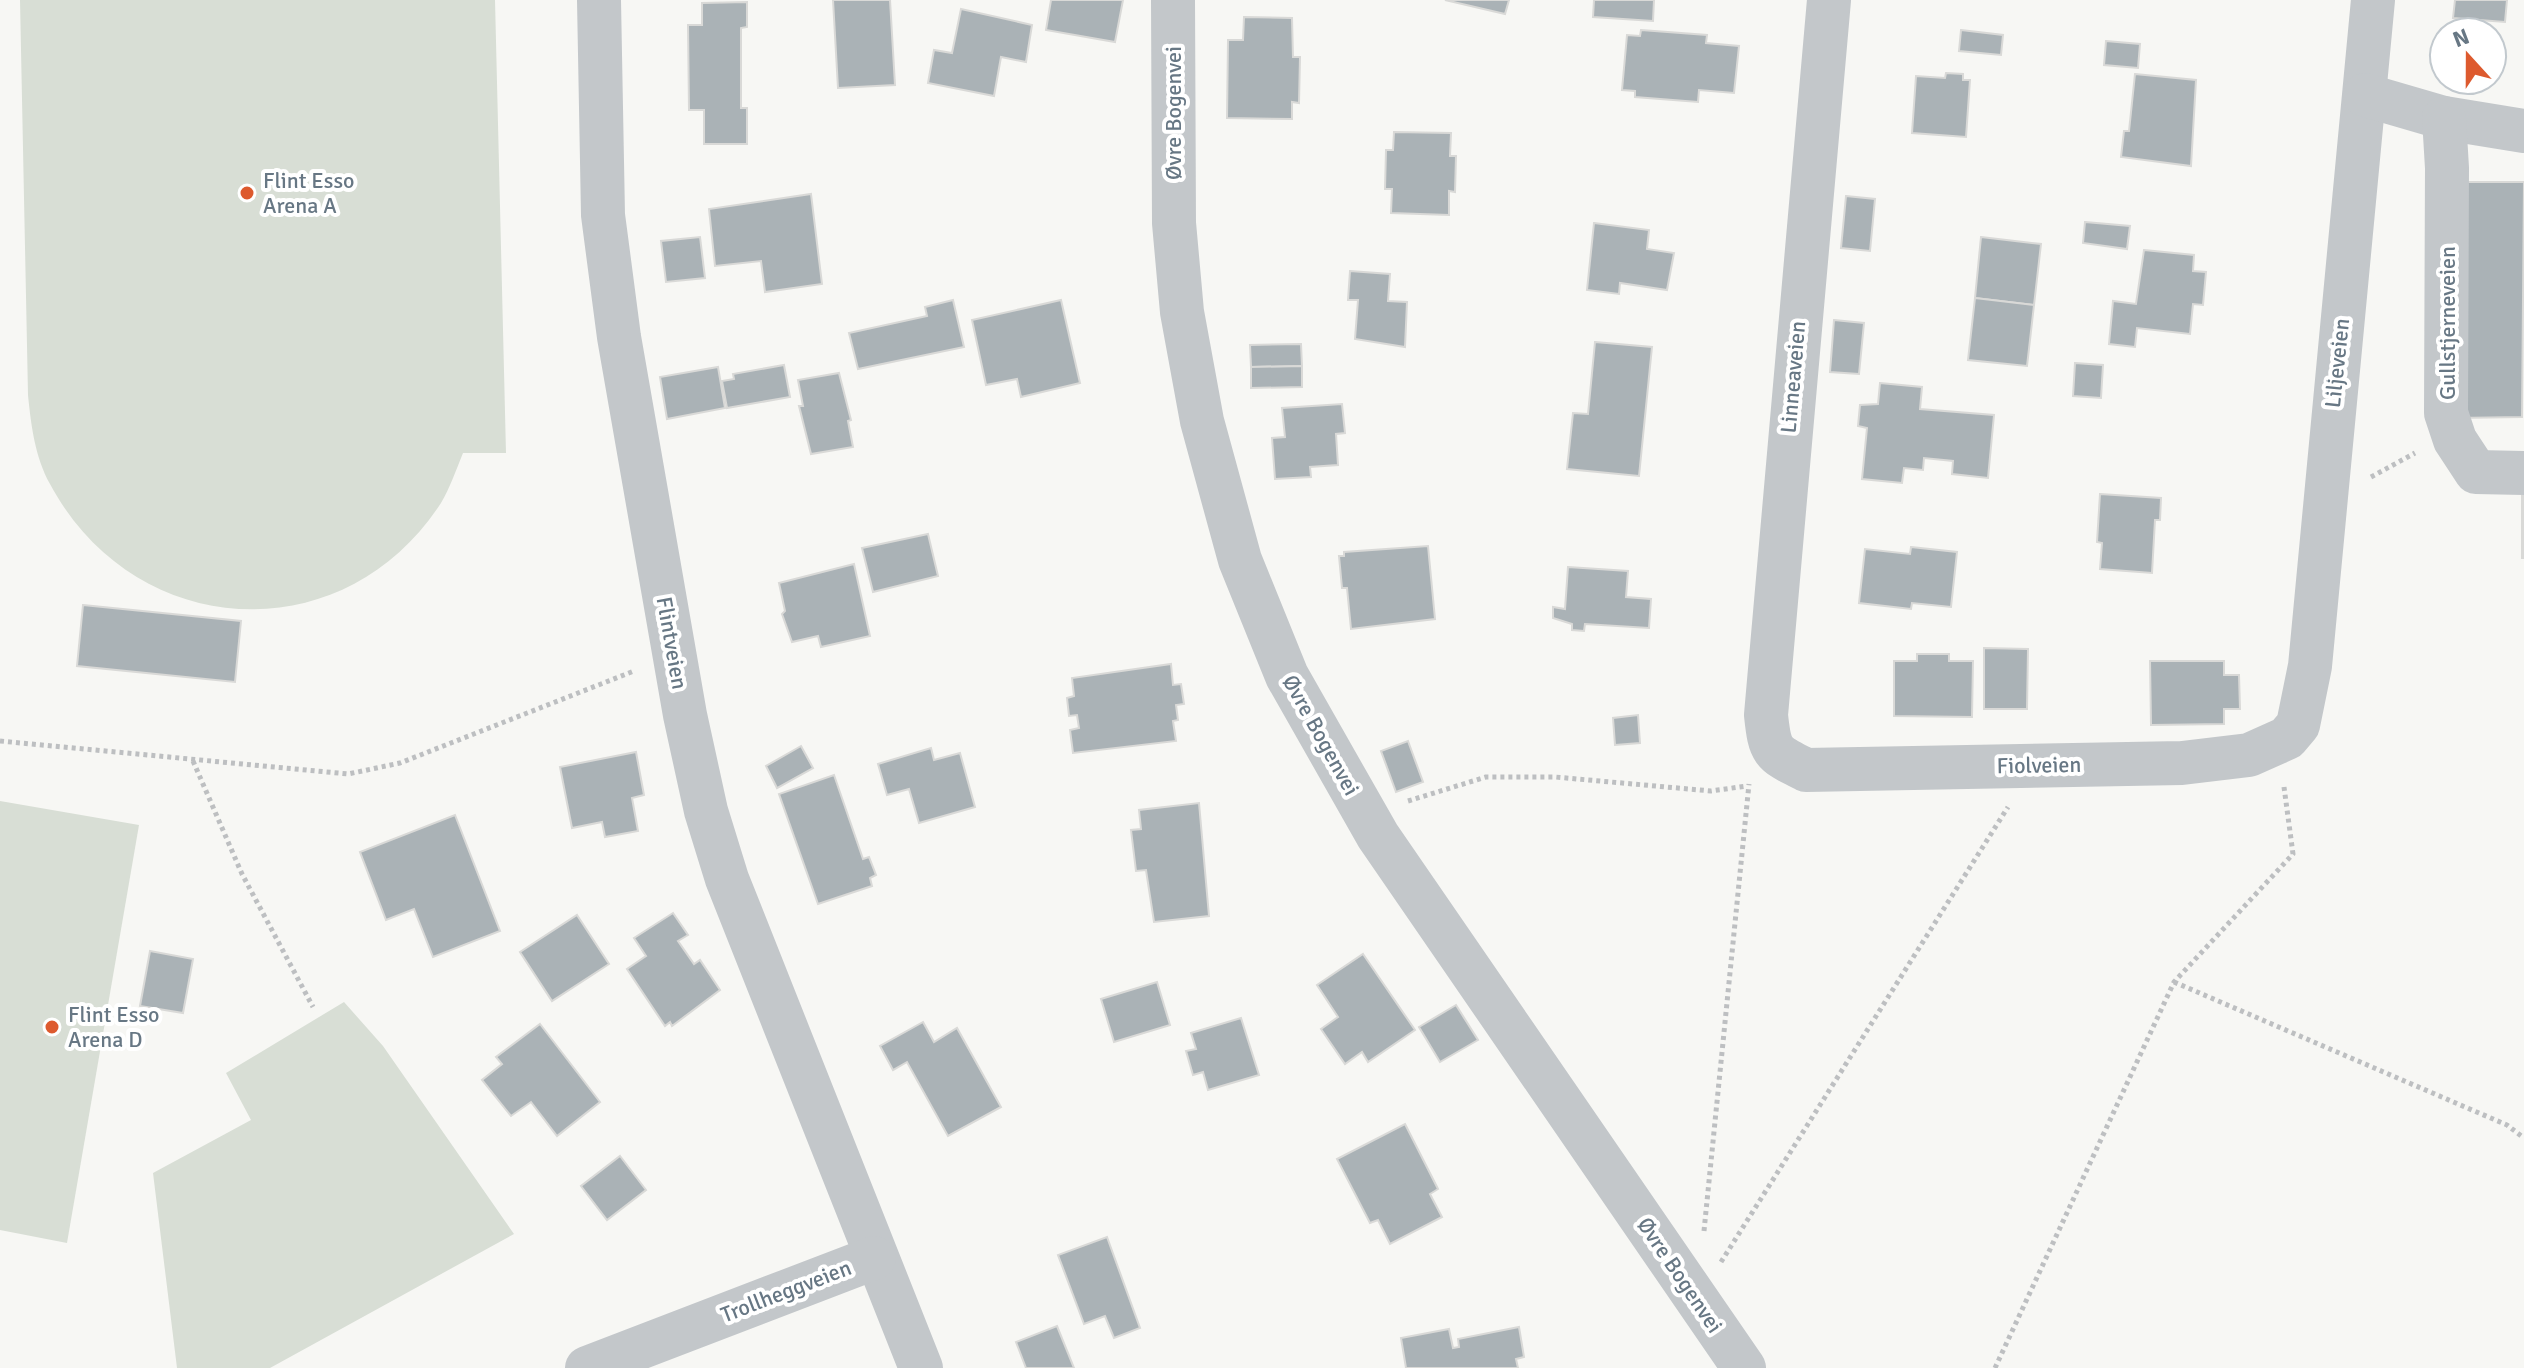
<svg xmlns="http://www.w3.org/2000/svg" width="2524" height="1368" viewBox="0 0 2524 1368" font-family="Signika,sans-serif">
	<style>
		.green { fill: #d8ded5 }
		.building { fill: #aab2b6; stroke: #d9d9d7; stroke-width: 2 }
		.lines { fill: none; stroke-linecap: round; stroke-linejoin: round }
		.path { stroke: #bdbfc1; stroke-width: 5; stroke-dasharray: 4 4; stroke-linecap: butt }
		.minor { stroke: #c3c7ca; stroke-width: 44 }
		.poi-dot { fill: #dd5a2e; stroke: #fff; stroke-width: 3 }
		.labels { text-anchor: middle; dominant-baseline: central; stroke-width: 8; stroke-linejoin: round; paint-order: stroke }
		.street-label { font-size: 22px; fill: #677784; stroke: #fff }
		.poi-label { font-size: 22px; fill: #677784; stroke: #fff; text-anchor: start }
	</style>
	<rect width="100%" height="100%" fill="#f7f7f4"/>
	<!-- green -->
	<g class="green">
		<path d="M20 0H495L506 453H463C456 470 450 488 441 503 343 654 134 641 50 484 35 457 31 425 28 395Z"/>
		<path d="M0 801 139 825 67 1243 0 1230Z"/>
		<path d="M344 1002 383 1046 514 1234 270 1368H177L153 1173 251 1120 226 1073Z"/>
	</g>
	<!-- building -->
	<g class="building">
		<path d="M833 0H890L895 85 838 88Z"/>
		<path d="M1051 0H1123L1115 42 1046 30Z"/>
		<path d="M1445 0H1509L1505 14Z"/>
		<path d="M1594 0H1654L1653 21 1593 17Z"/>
		<path d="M2455 0H2507L2505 22 2453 18Z"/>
		<path d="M747 2V27L741 28V108H747V144H704V110H689L688 25H702V3Z"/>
		<path d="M961 9 1032 25 1026 62 1001 57 994 96 928 83 934 50 952 53Z"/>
		<path d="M1244 17 1292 18 1293 57H1300L1299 103 1292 102V119L1227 118 1228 40H1243Z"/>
		<path d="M1641 30 1707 35 1706 43 1739 46 1734 93 1699 90 1698 102 1635 97V91L1622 90 1627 35 1640 36Z"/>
		<path d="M1961 30 2003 35 2001 55 1959 51Z"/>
		<path d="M2106 41 2140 44 2138 68 2104 65Z"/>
		<path d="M1946 73 1963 74V80H1970L1966 137 1912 133 1916 76 1945 78Z"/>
		<path d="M2135 74 2196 80 2191 166 2121 157 2124 131H2129Z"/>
		<path d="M1394 132 1451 133 1450 156H1456L1455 192 1449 191V215L1391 213 1392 189H1385L1386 150H1393Z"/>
		<path d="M2455 182H2524L2522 417 2456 418Z"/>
		<path d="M811 194 822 284 765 292 761 261 715 266 709 209Z"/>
		<path d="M1846 196 1875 199 1870 251 1841 248Z"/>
		<path d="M2085 222 2130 226 2127 249 2083 243Z"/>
		<path d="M1594 223 1649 230 1647 249 1674 253 1667 290 1620 283 1619 294 1587 290Z"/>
		<path d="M700 237 705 278 666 282 661 241Z"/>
		<path d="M1981 237 2041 244 2034 305 1975 298Z"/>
		<path d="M2144 250 2194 255 2193 271 2206 272 2203 305 2193 304 2190 334 2137 328 2135 347 2109 344 2113 301 2136 304Z"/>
		<path d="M1350 271 1390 274 1388 301 1407 302 1405 347 1355 339 1358 300H1348Z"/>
		<path d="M1975 298 2034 305 2027 366 1968 360Z"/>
		<path d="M953 300 964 347 858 369 849 333 927 316 925 307Z"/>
		<path d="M1061 300 1080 383 1021 397 1017 379 986 385 972 320Z"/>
		<path d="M1834 320 1864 323 1859 374 1830 372Z"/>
		<path d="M1595 342 1652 347 1639 476 1567 469 1573 413 1588 414Z"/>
		<path d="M1301 344 1302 366 1251 367 1250 345Z"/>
		<path d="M2075 363 2103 365 2101 398 2073 396Z"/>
		<path d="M784 365 790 397 727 408 722 381 734 379 733 374Z"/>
		<path d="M1302 366V387L1251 388V367Z"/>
		<path d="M718 367 725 408 667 419 660 377Z"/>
		<path d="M839 373 851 420 848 421 853 447 811 454 799 406H803L798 380Z"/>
		<path d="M1880 383 1922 387 1920 409 1994 415 1988 478 1952 474 1953 461 1924 458 1923 470 1904 468 1902 483 1862 479 1867 428 1858 426 1860 405 1878 404Z"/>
		<path d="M1342 404 1345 433 1336 434 1338 465 1310 467 1311 477 1275 479 1272 438 1285 437 1282 408Z"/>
		<rect x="2522" y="492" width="2" height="66"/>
		<path d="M2100 494 2161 498 2160 520H2155L2152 573 2100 569 2102 543 2097 542Z"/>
		<path d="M928 534 938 576 873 592 862 548Z"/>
		<path d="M1428 546 1435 619 1351 629 1347 588H1342L1339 556H1344V552Z"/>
		<path d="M1911 547 1957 552 1951 607 1912 603 1911 609 1859 603 1865 549 1910 554Z"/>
		<path d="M854 564 870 636 821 647 818 636 792 642 782 614 785 611 779 583Z"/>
		<path d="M1568 567 1628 571 1626 597 1651 599 1649 628 1585 624 1584 631 1572 630V624L1553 618V607L1565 609Z"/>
		<path d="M83 605 241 621 235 682 77 666Z"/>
		<path d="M1984 648 2028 649 2027 709H1984Z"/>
		<path d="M1917 654H1949V661H1973L1972 717 1894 716V661H1917Z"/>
		<path d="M2150 661H2224V675H2239L2240 709H2224V724L2151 725Z"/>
		<path d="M1171 664 1173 685 1181 684 1184 704 1176 705 1178 720 1173 721 1176 741 1073 753 1070 730 1079 728 1077 715 1069 716 1067 698 1074 696 1072 678Z"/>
		<path d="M1638 715 1640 743 1615 745 1613 718Z"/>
		<path d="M1408 741 1423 782 1396 792 1381 751Z"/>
		<path d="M801 746 813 768 777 788 766 766Z"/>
		<path d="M931 748 934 760 960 753 975 807 919 823 909 789 887 795 878 764Z"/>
		<path d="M636 752 644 795 632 798 638 831 605 837 602 822 572 828 560 767Z"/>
		<path d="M834 775 863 859 869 857 876 875 870 878 872 886 818 904 779 794Z"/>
		<path d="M1199 803 1209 916 1154 922 1146 870 1136 871 1131 830 1141 829 1139 810Z"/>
		<path d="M455 815 500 931 433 957 414 909 386 920 360 852Z"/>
		<path d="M673 913 688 935 678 941 694 964 700 960 720 990 672 1026 670 1022 665 1026 627 969 646 956 634 938Z"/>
		<path d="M577 915 609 964 552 1001 520 952Z"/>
		<path d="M150 951 193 959 183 1013 140 1006Z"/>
		<path d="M1363 954 1415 1030 1368 1062 1362 1052 1345 1064 1321 1029 1338 1017 1317 985Z"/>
		<path d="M1157 982 1170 1025 1114 1042 1101 999Z"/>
		<path d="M1456 1005 1478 1040 1440 1062 1419 1027Z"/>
		<path d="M1241 1018 1259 1075 1208 1090 1203 1072 1193 1075 1186 1051 1196 1049 1191 1033Z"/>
		<path d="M923 1022 934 1042 957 1028 1001 1107 948 1136 907 1062 893 1070 880 1046Z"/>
		<path d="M540 1024 600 1102 557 1136 531 1102 511 1116 482 1080 502 1064 496 1057Z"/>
		<path d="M1405 1124 1438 1189 1430 1194 1442 1217 1390 1244 1378 1220 1370 1223 1337 1159Z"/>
		<path d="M620 1156 646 1190 607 1220 581 1186Z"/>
		<path d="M1107 1237 1140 1328 1114 1338 1105 1316 1084 1324 1058 1255Z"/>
		<path d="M1057 1326 1074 1368H1026L1016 1342Z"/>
		<path d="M1519 1327 1524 1357 1516 1359 1518 1368H1406L1401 1338 1449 1329 1453 1348 1459 1347 1458 1339Z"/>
	</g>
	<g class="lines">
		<!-- path -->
		<g class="path">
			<path d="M2371 477 2415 453"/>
			<path d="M0 741 348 774 400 763 634 671"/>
			<path d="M193 761 242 874 313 1007"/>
			<path d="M1408 801 1486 777H1555L1711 791 1747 786"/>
			<path d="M2174 982 2507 1125 2524 1138"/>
			<path d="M1704 1231 1749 784"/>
			<path d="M1721 1262 2008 807"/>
			<path d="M1995 1368 2174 982 2293 854 2284 787"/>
		</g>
		<!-- minor -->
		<g class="minor">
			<path d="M599 0 603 215 619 337 685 715 706 811 727 879 921 1368"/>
			<path d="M1173 0 1174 223 1182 312 1202 421 1240 560 1287 676 1378 836 1744 1368"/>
			<path d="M1829 0 1766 715C1770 753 1772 753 1806 770L2182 763 2249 755 2287 738 2298 725 2310 666 2373 0"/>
			<path d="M2365 95 2444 118 2524 131"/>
			<path d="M2444 118 2447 168 2446 413 2455 440 2476 472 2524 473"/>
			<path d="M587 1368 874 1258"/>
		</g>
	</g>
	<!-- markers -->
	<g class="poi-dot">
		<circle cx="247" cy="193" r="8"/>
		<circle cx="52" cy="1027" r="8"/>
	</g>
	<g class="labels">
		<!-- street labels -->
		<g class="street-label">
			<text transform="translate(1173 113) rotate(-90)">Øvre Bogenvei</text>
			<text transform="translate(2447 323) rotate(-90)">Gullstjerneveien</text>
			<text transform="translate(2337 363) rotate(-84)">Liljeveien</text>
			<text transform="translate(1793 377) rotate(-85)">Linneaveien</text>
			<text transform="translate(672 643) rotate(80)">Flintveien</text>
			<text transform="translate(1321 735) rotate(61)">Øvre Bogenvei</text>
			<text transform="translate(2039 765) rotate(-1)">Fiolveien</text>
			<text transform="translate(1680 1275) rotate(56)">Øvre Bogenvei</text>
			<text transform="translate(786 1291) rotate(-21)">Trollheggveien</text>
		</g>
		<!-- poi labels -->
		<g class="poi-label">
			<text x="263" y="180">Flint Esso<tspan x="263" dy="25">Arena A</tspan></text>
			<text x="68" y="1014">Flint Esso<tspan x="68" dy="25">Arena D</tspan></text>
		</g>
	</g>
	<!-- north arrow -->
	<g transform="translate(2468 56) rotate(339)"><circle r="38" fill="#ffffff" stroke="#c2c9ce" stroke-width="2"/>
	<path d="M0-6L14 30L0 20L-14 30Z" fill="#dd5a2e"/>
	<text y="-12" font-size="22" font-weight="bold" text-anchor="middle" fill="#677784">N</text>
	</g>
</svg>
